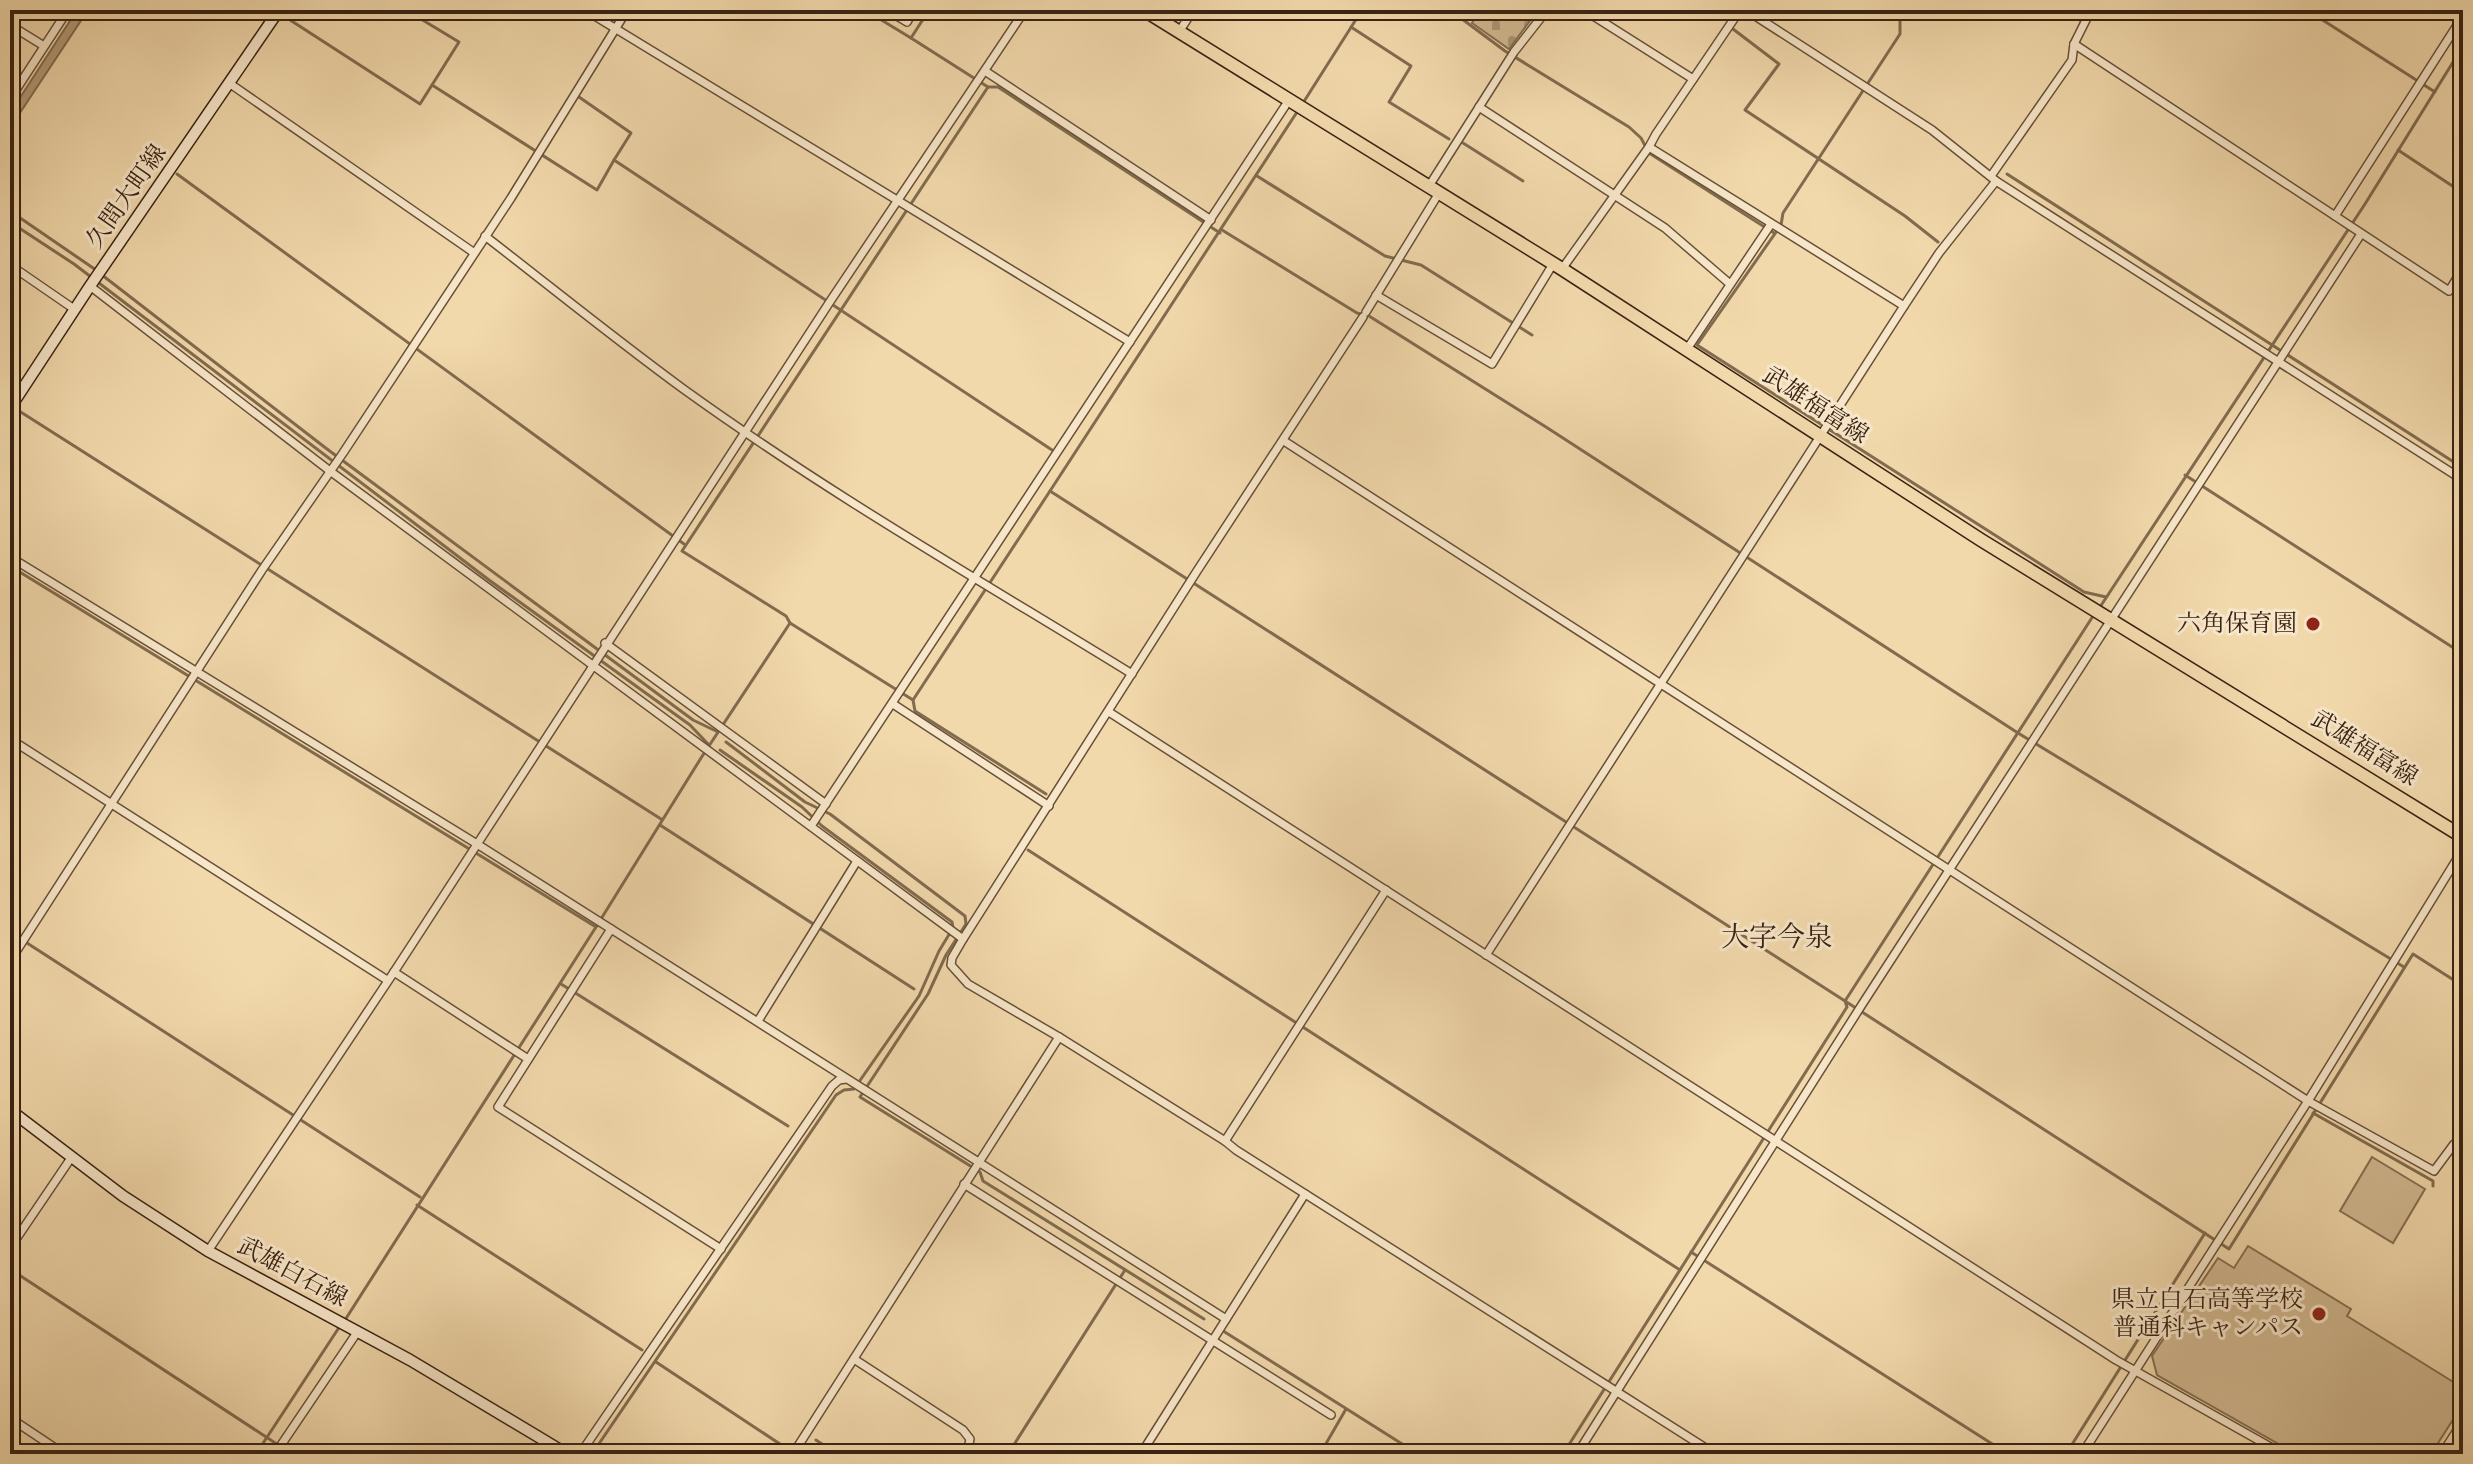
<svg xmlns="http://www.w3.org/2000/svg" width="2473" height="1464" viewBox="0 0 2473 1464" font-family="'IM FELL English','Noto Serif JP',serif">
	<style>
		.cemetery { fill: url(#cemetery-stones); stroke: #866e52; stroke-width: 2 }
		.pitch { fill: #d3ba92; stroke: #866e52; stroke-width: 2 }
		.water { fill: #b39b78; stroke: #826b4f; stroke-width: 2 }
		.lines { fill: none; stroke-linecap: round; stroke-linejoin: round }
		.stream { stroke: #826b4f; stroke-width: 3 }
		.minor-casing { stroke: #675038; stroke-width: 10 }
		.tertiary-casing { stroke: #675038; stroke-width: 12 }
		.secondary-casing { stroke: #392212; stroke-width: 13 }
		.primary-casing { stroke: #392212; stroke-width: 15 }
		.minor { stroke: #f7e6c9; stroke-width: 7 }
		.tertiary { stroke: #f7e6c9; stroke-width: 9 }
		.secondary { stroke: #f7e6c9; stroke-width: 10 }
		.primary { stroke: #f2d9ac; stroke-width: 12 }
		.poi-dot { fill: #8f2418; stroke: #f7e6c9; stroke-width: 3 }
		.labels { text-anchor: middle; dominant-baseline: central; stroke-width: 6; stroke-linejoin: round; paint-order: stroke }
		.street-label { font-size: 24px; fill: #392212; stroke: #f7e6c9 }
		.poi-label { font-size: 24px; fill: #392212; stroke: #f7e6c9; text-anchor: end }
		.quarter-label { font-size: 28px; fill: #392212; stroke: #f7e6c9 }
	</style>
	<defs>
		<pattern id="cemetery-stones" width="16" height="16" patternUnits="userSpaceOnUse" patternTransform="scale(2)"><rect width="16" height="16" fill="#d3ba92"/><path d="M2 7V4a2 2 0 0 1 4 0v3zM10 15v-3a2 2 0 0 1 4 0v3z" fill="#ac9776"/></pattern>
	</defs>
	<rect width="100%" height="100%" fill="#f2d9ac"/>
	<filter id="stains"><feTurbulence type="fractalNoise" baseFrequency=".0025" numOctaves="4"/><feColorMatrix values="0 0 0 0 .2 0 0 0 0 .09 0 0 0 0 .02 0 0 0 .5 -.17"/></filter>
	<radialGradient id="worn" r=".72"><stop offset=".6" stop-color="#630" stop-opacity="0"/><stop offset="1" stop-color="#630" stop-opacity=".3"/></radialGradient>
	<!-- cemetery -->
	<path class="cemetery" d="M1480 10H1514L1519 13 1521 10H1538L1509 49 1472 23Z"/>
	<!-- pitch -->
	<g class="pitch">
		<path d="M2372 1157 2425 1189 2393 1243 2340 1211Z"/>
		<path d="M2248 1246 2351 1309 2347 1316 2463 1388V1404L2431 1454H2296L2157 1375 2152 1356 2218 1258 2234 1268Z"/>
	</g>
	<!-- water -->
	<path class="water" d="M77 10H88L10 128V113Z"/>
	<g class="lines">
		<!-- stream -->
		<g class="stream">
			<path d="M406 10 459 42 432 85"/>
			<path d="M865 10 911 38 929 10"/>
			<path d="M1450 10 1505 51 1629 127 1641 138 1649 153 1774 233"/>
			<path d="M1896 10 1900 17V34L1783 213 1781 225 1697 345 2084 592 2106 597"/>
			<path d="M2307 10 2435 92"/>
			<path d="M287 18 420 104 432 85 597 190 614 160 1052 450"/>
			<path d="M1351 27 1411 66 1389 102 1449 139"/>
			<path d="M1733 29 1779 64 1745 110 1905 216 1938 242"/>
			<path d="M911 38 988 87"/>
			<path d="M579 97 631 133 614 160"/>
			<path d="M1303 103 1362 10"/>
			<path d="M1463 143 1523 181"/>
			<path d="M2398 150 2463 193"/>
			<path d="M177 174 684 544"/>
			<path d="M2007 174 2463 468"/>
			<path d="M1257 176 1385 256 1421 265 1532 335"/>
			<path d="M10 211 96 270"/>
			<path d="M10 222 74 264 489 580 690 725 709 745"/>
			<path d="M1222 230 1357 313 1369 316 1546 427 2018 733 2404 967"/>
			<path d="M102 275 327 449 693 720 718 732"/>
			<path d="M16 409 661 819"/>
			<path d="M2185 475 2463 654"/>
			<path d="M1050 491 1299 109"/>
			<path d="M10 566 596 927"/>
			<path d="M2100 607 2365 204 2463 46"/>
			<path d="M790 623 786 616 682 551 988 87H998L1220 233"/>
			<path d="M913 700 915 711 1046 794"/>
			<path d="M726 742 805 802 830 814 965 916 966 924 946 955 928 994 860 1097 980 1172 983 1181 1204 1319"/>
			<path d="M660 825 914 989"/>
			<path d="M1028 850 1680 1270"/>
			<path d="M10 932 420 1197"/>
			<path d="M561 984 788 1126"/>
			<path d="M2313 1113 2433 1181V1186"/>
			<path d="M417 1205 642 1350"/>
			<path d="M1691 1252 2008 1454"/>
			<path d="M10 1269 292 1454"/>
			<path d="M345 1320 596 927 701 758 790 623 913 700 1050 491 1845 1001 2095 613"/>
			<path d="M1220 1329 1418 1454"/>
			<path d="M656 1362 786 1448"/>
			<path d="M816 1440 837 1454"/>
			<path d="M256 1454 340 1326"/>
			<path d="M592 1454 836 1095 844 1090 854 1089 919 996 939 951 953 928 952 922 822 826 802 807 720 750"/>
			<path d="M1008 1454 1125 1270"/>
			<path d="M1320 1454 1346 1409"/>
			<path d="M1563 1454 1847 1007 1845 1001 2229 1249 2413 954 2463 986"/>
			<path d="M2066 1454 2205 1233"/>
		</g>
		<!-- minor casing -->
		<g class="minor-casing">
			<g id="minor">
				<path d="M585 10 1130 342"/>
				<path d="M887 10 907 22 914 10"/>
				<path d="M1584 10 1693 79"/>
				<path d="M1746 10 1932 130 1996 181 2463 480"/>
				<path d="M2071 10 2085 19"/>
				<path d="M10 25 44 46"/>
				<path d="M1179 32 1193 10"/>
				<path d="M2074 44 2449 291 2463 268"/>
				<path d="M985 71 1211 220"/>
				<path d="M229 83 473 252"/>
				<path d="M10 99 68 10"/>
				<path d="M1479 107 1665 228 1730 284"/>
				<path d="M1649 147 1904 306"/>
				<path d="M1991 176 2072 60 2074 44 2091 10"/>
				<path d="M1429 186 1514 52 1547 10"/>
				<path d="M2335 216 2463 16"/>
				<path d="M485 236C551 287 615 339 682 388 826 492 981 581 1132 674"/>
				<path d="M10 265 74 309"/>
				<path d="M1562 269 1649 147 1656 134 1740 10"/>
				<path d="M90 286 330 471 963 939"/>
				<path d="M1376 295 1492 364 1553 264"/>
				<path d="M1366 312 1439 193"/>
				<path d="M1363 317 1197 571 963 939 952 958 951 965 968 984 1059 1037 1225 1141 1236 1150 1715 1454"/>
				<path d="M1687 349 1771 224"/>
				<path d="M1284 441 2308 1101 2434 1171 2454 1144 2463 1148"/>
				<path d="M10 557 477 844 1226 1319"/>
				<path d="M605 643 826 804"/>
				<path d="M893 704 1049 806"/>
				<path d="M1109 712 2116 1360 2283 1454"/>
				<path d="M10 739 387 980"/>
				<path d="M811 826 1289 100"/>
				<path d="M611 929 498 1107 721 1249"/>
				<path d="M1486 955 1904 306 1939 253 1996 181"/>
				<path d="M10 961 262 570 343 453 511 198 627 10"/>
				<path d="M394 972 528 1059"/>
				<path d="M758 1021 857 861"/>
				<path d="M1225 1141 1386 890"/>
				<path d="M964 1184 1331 1415"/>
				<path d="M10 1248 71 1158"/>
				<path d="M208 1251 394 972 831 300 1025 10"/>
				<path d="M854 1359 963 1430 970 1439 967 1454"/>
				<path d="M10 1418 64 1454"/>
				<path d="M275 1454 358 1331"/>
				<path d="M580 1454 832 1086 839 1080 846 1079"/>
				<path d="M793 1454 1059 1037"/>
				<path d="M1141 1454 1305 1194"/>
				<path d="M1577 1454 1863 1003 2361 234"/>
				<path d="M2082 1454 2308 1101 2463 849"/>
			</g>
		</g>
		<!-- tertiary casing -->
		<g class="tertiary-casing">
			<path id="tertiary" d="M2443 1454 2463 1423"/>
		</g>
		<!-- secondary casing -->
		<g class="secondary-casing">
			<g id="secondary">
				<path d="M10 408 90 286 279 10"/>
				<path d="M10 1110 123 1196 208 1251 410 1360 567 1454"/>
			</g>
		</g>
		<!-- primary casing -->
		<g class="primary-casing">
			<path id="primary" d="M1144 10 1562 269 1981 540 2463 837"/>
		</g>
		<!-- minor -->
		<use href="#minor" class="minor"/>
		<!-- tertiary -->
		<use href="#tertiary" class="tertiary"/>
		<!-- secondary -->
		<use href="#secondary" class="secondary"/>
		<!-- primary -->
		<use href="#primary" class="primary"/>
	</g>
	<!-- markers -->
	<g class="poi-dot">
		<circle cx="2313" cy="624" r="8"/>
		<circle cx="2319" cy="1314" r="8"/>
	</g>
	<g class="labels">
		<!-- street labels -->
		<g class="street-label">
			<text transform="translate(127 197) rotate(-55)">久間大町線</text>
			<text transform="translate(1815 406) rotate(33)">武雄福富線</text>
			<text transform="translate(2364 749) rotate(32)">武雄福富線</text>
			<text transform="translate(292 1273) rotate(28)">武雄白石線</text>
		</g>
		<!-- poi labels -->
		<g class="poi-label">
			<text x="2297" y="624">六角保育園</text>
			<text x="2303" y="1300">県立白石高等学校<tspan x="2303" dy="28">普通科キャンパス</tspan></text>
		</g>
		<!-- quarter labels -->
		<g class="quarter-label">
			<text x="1777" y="938">大字今泉</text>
		</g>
	</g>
	<!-- margin -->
	<rect width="2473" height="1464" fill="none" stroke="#f2d9ac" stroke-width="40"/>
	<rect x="12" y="12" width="2449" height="1440" fill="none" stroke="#392212" stroke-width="4"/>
	<rect x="20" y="20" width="2433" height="1424" fill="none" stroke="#392212" stroke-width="2"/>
	<rect width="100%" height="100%" filter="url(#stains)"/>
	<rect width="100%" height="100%" fill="url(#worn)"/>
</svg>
